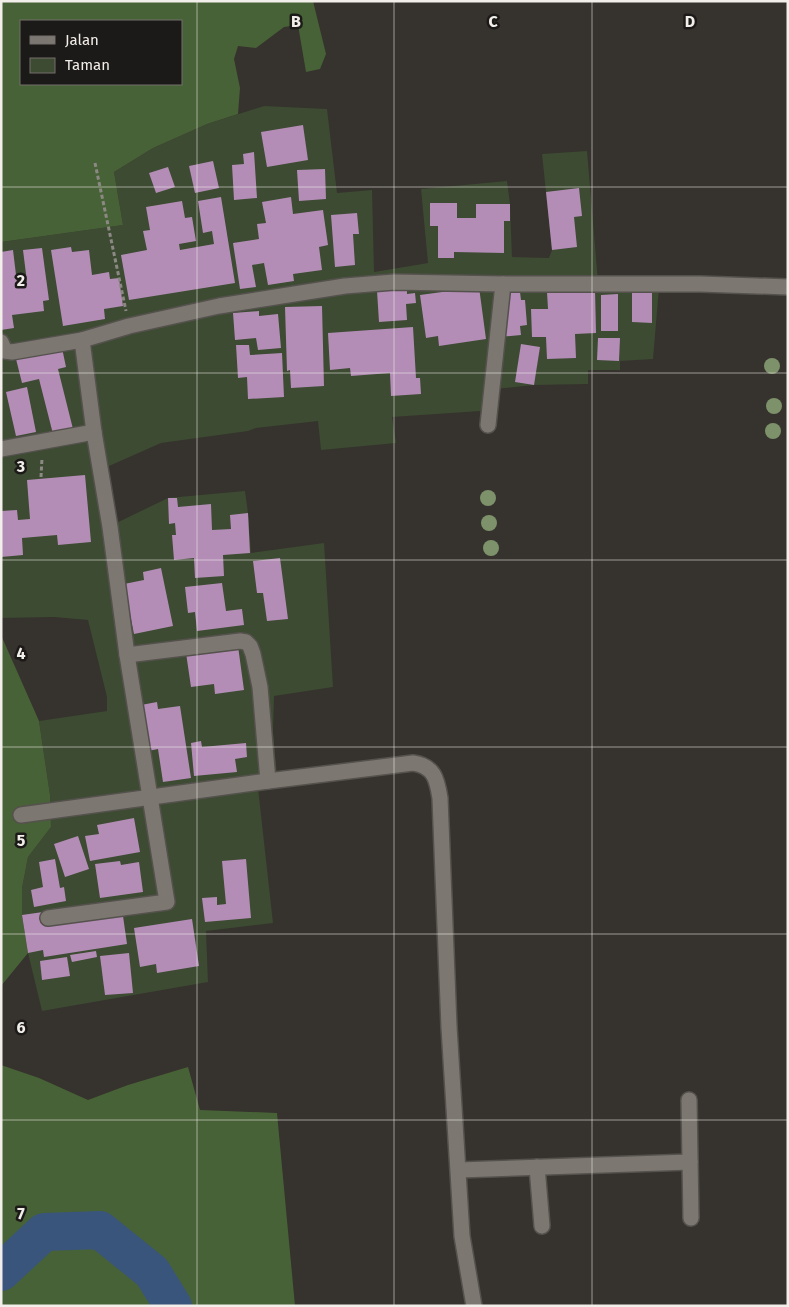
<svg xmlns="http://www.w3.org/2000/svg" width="789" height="1307" viewBox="0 0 789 1307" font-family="'Fira Sans',sans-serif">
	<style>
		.green { fill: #3c4b32 }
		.forest { fill: #486237; fill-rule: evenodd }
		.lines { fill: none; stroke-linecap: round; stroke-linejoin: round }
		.river { stroke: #39557c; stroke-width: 38 }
		.building { fill: #b38db6 }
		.street-casing { stroke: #55514d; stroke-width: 18 }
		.path { stroke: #8c8984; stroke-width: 3; stroke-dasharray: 4 2.5; stroke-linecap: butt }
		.street { stroke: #7c7871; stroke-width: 15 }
		.tree { fill: #7d926a }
		.grid { fill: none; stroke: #f2efeb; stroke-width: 1; stroke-opacity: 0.55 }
		.grid-label { font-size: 16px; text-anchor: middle; font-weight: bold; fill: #f2efeb; stroke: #1c1a18; stroke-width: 5; stroke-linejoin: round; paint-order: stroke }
	</style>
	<rect width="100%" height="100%" fill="#36322d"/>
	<!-- green -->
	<path class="green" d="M264 106 327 109 337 193 372 190 374 272 428 263 421 189 507 181 510 204 512 257 549 258 552 250 542 154 587 151 598 282 659 288 653 359 620 361V370H588V384L534 385 495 389V410L392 417 396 443 321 450 318 421 256 428 248 431 161 443 100 470 110 526 168 498 245 491 248 513 251 553 324 543 333 687 274 696 273 732 277 776 257 779 273 923 206 931 208 982 42 1011 28 953 22 915V888L28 857 51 827 50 795 39 721 107 711V697L88 620 54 617 1 618V242L123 225 114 172 153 148 207 124Z"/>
	<!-- forest -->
	<g class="forest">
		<path d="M1 1H313L326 54 320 69 306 72 298 25 284 27 256 48 238 46 234 59 240 88 238 114 207 124 153 148 114 172 123 225 1 242ZM21 21H181V84H21Z"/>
		<path d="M1 635 39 721 50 795 51 827 28 857 22 888V915L28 953 1 986Z"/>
		<path d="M1 1065 39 1078 88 1100 128 1085 188 1067 200 1110 277 1113 295 1306H1Z"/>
	</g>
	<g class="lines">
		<!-- river -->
		<path class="river" d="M1 1272 44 1232 100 1230 152 1272 173 1306"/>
	</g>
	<!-- building -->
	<g class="building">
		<path d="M303 125 308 160 267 167 261 132Z"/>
		<path d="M254 152 257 198 234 200 232 165 244 164 243 154Z"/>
		<path d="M213 161 219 188 195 193 189 166Z"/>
		<path d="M168 167 175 187 156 193 149 173Z"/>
		<path d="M325 169 326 199 299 201 297 170Z"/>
		<path d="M579 188 582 216 574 217 577 247 552 250 546 192Z"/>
		<path d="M221 197 235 283 129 300 121 255 147 250 143 231 150 230 146 207 182 201 185 218 192 217 196 241 179 244 180 250 214 244 212 231 203 233 198 201Z"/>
		<path d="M291 197 293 214 323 210 328 245 319 247 322 270 293 274 294 281 268 285 264 263 252 265 256 287 240 289 233 243 259 239 257 224 266 223 262 202Z"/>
		<path d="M430 203H457V218H476V204H510V221H504V253L454 252V258H438V226H430Z"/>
		<path d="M357 213 359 234H353L355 265 335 267 331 215Z"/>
		<path d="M71 247 72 252 89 250 92 275 109 272 110 279 119 278 123 306 104 309 105 319 63 326 51 250Z"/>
		<path d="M42 248 49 300 43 301 44 311 12 315 14 328 1 330V252L13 250 17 283 27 282 23 250Z"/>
		<path d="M519 284 521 300H525L527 325 520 326 521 335 498 337 506 287Z"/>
		<path d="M479 287 486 339 439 346 438 336 426 338 420 295Z"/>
		<path d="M407 289V294L415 293 416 303 406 304 407 320 379 322 377 291Z"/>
		<path d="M595 290 596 333 575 334 576 358 547 359 546 337H532L531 309H548L547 292Z"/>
		<path d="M632 291H652V323L632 322Z"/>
		<path d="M618 294V331H601V295Z"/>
		<path d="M322 306 324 386 291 388 290 370 287 371 285 307Z"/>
		<path d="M259 311V316L278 314 281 348 258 350 256 338 235 340 233 313Z"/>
		<path d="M413 327 416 378H420L421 394 391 396 390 373 351 376 350 368 330 370 328 333Z"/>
		<path d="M598 338H620L619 361 597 360Z"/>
		<path d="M521 344 540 347 534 385 515 382Z"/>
		<path d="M236 345H249L250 355 282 353 284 397 248 399 247 377 238 378Z"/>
		<path d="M62 348 66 367 58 369 73 429 53 434 39 379 22 383 16 359Z"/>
		<path d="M27 387 36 432 16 436 6 392Z"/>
		<path d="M85 475 91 542 58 545 57 535 22 538 23 555 1 557V511L17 510 18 520 30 519 27 480Z"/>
		<path d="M168 498H177L178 507 211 504 212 530 231 529 230 515 248 513 250 553 223 555 224 576 195 578 194 558 174 560 172 535H176L175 523 169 524Z"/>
		<path d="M280 558 288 619 267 621 263 593H257L253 561Z"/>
		<path d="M161 568 173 626 134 634 124 584 144 580 143 572Z"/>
		<path d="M222 583 226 611 242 609 244 625 197 631 195 612 188 613 185 587Z"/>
		<path d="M238 646 244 690 215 694 214 684 191 687 186 653Z"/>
		<path d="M157 702 158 709 180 706 191 778 163 782 158 749 148 751 141 705Z"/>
		<path d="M201 741 202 747 246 743 247 757 235 759 237 772 194 776 191 743Z"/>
		<path d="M134 818 140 852 90 861 85 836 99 834 97 825Z"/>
		<path d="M78 836 89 869 65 877 54 844Z"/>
		<path d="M55 859 60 888 64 887 66 901 34 907 31 890 43 887 39 862Z"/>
		<path d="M246 859 251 918 205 922 202 898 217 897V905L226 904 222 861Z"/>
		<path d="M120 861 121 865 139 862 143 892 100 898 95 864Z"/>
		<path d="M122 909 127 944 44 957 43 950 28 953 22 915 43 912 44 922Z"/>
		<path d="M192 919 199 966 157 973 156 964 140 967 134 928Z"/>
		<path d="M96 951 97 957 72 962 70 955Z"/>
		<path d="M129 953 133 993 105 995 100 956Z"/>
		<path d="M67 957 70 976 42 980 40 961Z"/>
	</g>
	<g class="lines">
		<!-- street casing -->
		<g class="street-casing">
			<g id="street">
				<path d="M1 342 5 351 12 352 82 340 129 326 219 306 345 286 394 282 503 284H700L788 287"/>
				<path d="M488 425 503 284"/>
				<path d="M1 449 94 432"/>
				<path d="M127 655 240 641 246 642 250 646 253 654 260 687 268 781"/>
				<path d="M21 815 268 781 413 763C434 766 437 779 440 798L449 1027 462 1236 474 1306"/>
				<path d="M48 918 167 902 127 655 110 527 94 432 82 340"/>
				<path d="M689 1100 691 1218"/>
				<path d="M537 1167 542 1226"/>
				<path d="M459 1170 690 1162"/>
			</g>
		</g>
		<!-- path -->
		<g class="path">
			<path d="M95 163 126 311"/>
			<path d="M41 477 42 458"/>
		</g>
		<!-- street -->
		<use href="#street" class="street"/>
	</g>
	<!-- trees -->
	<g class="tree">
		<circle cx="772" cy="366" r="8"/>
		<circle cx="774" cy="406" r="8"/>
		<circle cx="773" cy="431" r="8"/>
		<circle cx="488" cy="498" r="8"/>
		<circle cx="489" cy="523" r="8"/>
		<circle cx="491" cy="548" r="8"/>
	</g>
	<!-- grid -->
	<path class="grid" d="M197 1V1306M394 1V1306M592 1V1306M1 187H788M1 373H788M1 560H788M1 747H788M1 934H788M1 1120H788"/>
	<g class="grid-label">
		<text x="296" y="27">B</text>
		<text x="493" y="27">C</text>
		<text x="690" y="27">D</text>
		<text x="21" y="286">2</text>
		<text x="21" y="472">3</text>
		<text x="21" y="659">4</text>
		<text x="21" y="846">5</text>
		<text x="21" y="1033">6</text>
		<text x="21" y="1219">7</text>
	</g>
	<!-- border -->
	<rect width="789" height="1307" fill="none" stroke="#f2efeb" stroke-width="5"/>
	<!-- legend -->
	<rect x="20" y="20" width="162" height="65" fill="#1c1a18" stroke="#726f6c"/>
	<rect x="30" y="36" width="25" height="8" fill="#7c7871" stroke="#726f6c"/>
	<text x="65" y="45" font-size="15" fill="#f2efeb">Jalan</text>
	<rect x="30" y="58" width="25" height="15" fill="#3c4b32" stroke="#726f6c"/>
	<text x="65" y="70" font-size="15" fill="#f2efeb">Taman</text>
</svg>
